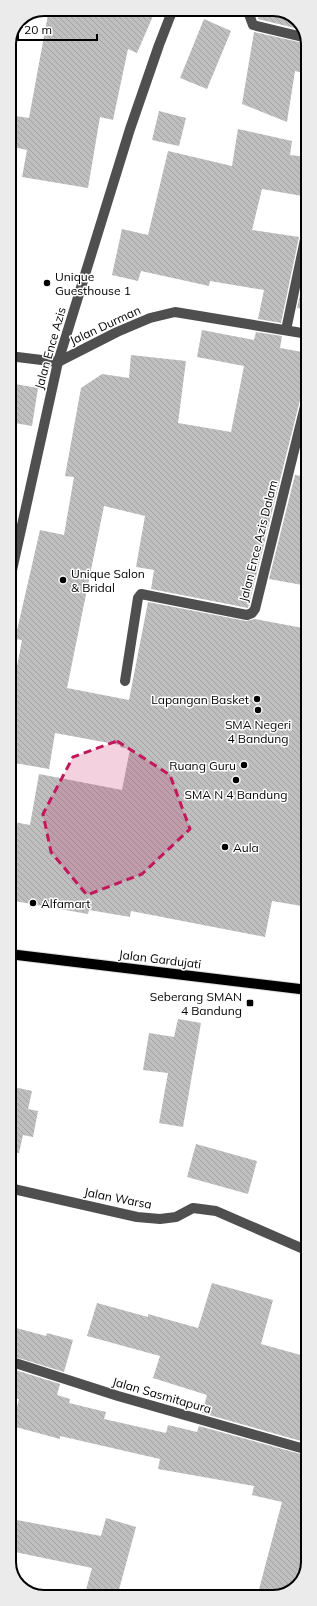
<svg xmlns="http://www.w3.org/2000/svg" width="317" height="1606" viewBox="0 0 317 1606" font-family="Mulish,sans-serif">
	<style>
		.building { fill: url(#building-back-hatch) }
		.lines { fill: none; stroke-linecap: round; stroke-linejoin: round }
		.major-casing { stroke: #dbdbdb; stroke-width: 12 }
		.minor { stroke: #4f4f4f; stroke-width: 10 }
		.major { stroke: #000; stroke-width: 10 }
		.marked { fill: #c2185b; fill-opacity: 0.2; stroke: #c2185b; stroke-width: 3; stroke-dasharray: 8 5; stroke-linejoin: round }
		.poi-dot { fill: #000; stroke: #fff; stroke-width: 1.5 }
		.labels { text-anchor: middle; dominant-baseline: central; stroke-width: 3; stroke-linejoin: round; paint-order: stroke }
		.poi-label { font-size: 12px; fill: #000; stroke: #fff; text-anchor: start }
		.street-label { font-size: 12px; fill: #000; stroke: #fff }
		.rim { fill: none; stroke: #000; stroke-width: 2 }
	</style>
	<defs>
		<pattern id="building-back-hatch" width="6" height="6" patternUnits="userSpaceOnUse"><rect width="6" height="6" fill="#bfbfbf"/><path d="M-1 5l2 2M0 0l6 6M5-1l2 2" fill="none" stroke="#a2a2a2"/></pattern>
	</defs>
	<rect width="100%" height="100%" fill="#fff"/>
	<!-- building -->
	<g class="building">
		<path d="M49 9H156L137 53 128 49 113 120 100 117 88 188 22 177 27 150 9 146V115L29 118Z"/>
		<path d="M259 9H277L297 19 303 30 258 19Z"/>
		<path d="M204 19 231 31 207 89 180 78Z"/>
		<path d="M254 32 308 44V74L295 71 287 122 242 104Z"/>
		<path d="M159 111 186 118 179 146 152 140Z"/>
		<path d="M238 129 292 141 290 155 308 157V197L262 189 252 230 299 237 281 323 258 319 264 290 210 281 209 286 141 271 138 281 112 275 122 229 148 235 168 151 232 166Z"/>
		<path d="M308 258V310L297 308Z"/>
		<path d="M202 330 254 340 256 332 282 336 280 348 308 353 300 400 248 608 151 589 154 570 136 567 145 516 104 506 67 688 129 700 148 602 246 621 255 619 308 629V907L272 901 265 937 131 911 130 917 89 910 88 914 9 900V821L30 825 39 774 122 790 130 749 120 747V745L55 733 49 769 9 762V708L22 640 15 639 40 530 64 535 74 477 65 476 81 388 102 374 129 378 131 355 186 361 178 423 231 432 244 366 197 357Z"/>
		<path d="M9 383 38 388 32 426 9 422Z"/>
		<path d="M295 475 308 477V586L269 579Z"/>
		<path d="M178 1019 201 1023 183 1127 159 1123 168 1073 143 1070 149 1033 174 1037Z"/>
		<path d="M9 1086 32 1091 28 1109 38 1111 33 1137 23 1135 19 1153 9 1152Z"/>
		<path d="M196 1144 257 1161 248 1194 187 1177Z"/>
		<path d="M212 1283 273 1300 261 1344 308 1357V1443L202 1413 207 1395 153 1378 160 1356 87 1336 97 1303 148 1317V1314L198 1328Z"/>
		<path d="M9 1326 46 1336 47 1333 73 1340 64 1372 9 1355Z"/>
		<path d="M9 1368 60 1384 57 1395 70 1399 69 1403 106 1412 104 1419 166 1433 168 1425 197 1432 199 1426 308 1456V1562L299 1585 277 1597H257L282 1502 252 1495 254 1486 158 1469 160 1459 60 1436V1439L12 1426 19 1399 9 1397Z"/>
		<path d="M106 1518 136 1527 117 1597H84L92 1568 10 1551 17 1520 101 1536Z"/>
	</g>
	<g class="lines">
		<!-- major casing -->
		<g class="major-casing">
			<path id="major" d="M9 954 308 990"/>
		</g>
		<!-- minor -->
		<g class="minor">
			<path d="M247 9 253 25 307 38"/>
			<path d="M286 330 308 225"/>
			<path d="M9 356 58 362 117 332 150 318 175 312 308 334"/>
			<path d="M9 584 58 362 130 129 159 45 173 9"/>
			<path d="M125 681 138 598 141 594 247 615 252 613 255 609 308 394"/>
			<path d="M9 1188 137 1217 160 1219 176 1217 193 1208 216 1211 308 1251"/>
			<path d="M9 1361 118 1396 308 1450"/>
		</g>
		<!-- major -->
		<use href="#major" class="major"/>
	</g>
	<!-- marked area -->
	<path class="marked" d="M117 741 170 775 190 829 142 874 87 895 51 852 43 814 73 757Z"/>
	<!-- markers -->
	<g class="poi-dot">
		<circle cx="47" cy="283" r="4"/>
		<circle cx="63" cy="580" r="4"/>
		<circle cx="257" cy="699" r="4"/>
		<circle cx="258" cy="710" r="4"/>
		<circle cx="244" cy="765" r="4"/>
		<circle cx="236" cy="780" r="4"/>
		<circle cx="225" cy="847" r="4"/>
		<circle cx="33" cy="903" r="4"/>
		<rect x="246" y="999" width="8" height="8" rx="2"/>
	</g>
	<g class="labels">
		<!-- poi labels -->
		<g class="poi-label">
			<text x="55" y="276">Unique<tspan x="55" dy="14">Guesthouse 1</tspan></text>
			<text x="71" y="573">Unique Salon<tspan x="71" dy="14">&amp; Bridal</tspan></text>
			<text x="249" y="699" text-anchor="end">Lapangan Basket</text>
			<text x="258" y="724" text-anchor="middle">SMA Negeri<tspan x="258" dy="14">4 Bandung</tspan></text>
			<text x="236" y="765" text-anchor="end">Ruang Guru</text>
			<text x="236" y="794" text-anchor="middle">SMA N 4 Bandung</text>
			<text x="233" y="847">Aula</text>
			<text x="41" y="903">Alfamart</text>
			<text x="242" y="996" text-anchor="end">Seberang SMAN<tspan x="242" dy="14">4 Bandung</tspan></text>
		</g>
		<!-- street labels -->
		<g class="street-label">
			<text transform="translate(105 325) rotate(-25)">Jalan Durman</text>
			<text transform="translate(50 348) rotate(-74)">Jalan Ence Azis</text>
			<text transform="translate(258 541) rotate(-76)">Jalan Ence Azis Dalam</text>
			<text transform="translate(160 959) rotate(7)">Jalan Gardujati</text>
			<text transform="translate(118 1198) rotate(11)">Jalan Warsa</text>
			<text transform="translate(162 1395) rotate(16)">Jalan Sasmitapura</text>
		</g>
	</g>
	<!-- crop -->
	<path d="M0 0H317V1606H0ZM44 16H273A28 28 0 0 1 301 44V1562A28 28 0 0 1 273 1590H44A28 28 0 0 1 16 1562V44A28 28 0 0 1 44 16Z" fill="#ebebeb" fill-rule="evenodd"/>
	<path class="rim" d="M44 16H273A28 28 0 0 1 301 44V1562A28 28 0 0 1 273 1590H44A28 28 0 0 1 16 1562V44A28 28 0 0 1 44 16Z"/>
	<!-- scale -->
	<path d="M18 34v6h79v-6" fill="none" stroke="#000000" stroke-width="2"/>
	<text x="24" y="34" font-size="12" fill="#000000" stroke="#ffffff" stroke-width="3" paint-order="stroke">20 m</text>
</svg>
